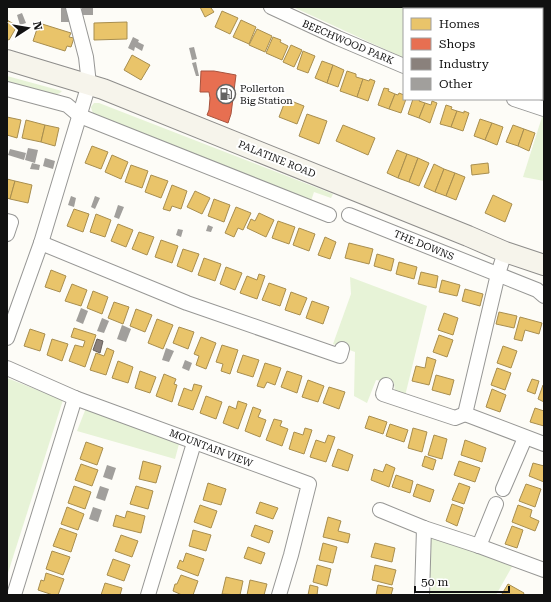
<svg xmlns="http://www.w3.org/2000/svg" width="551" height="602" viewBox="0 0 551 602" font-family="'Roboto Serif',serif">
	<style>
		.green { fill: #e7f3d7 }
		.homes { fill: #e9c46a; stroke: #a88e4f }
		.shops { fill: #e76f51; stroke: #a7533e }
		.industry { fill: #8a817c; stroke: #665f5c }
		.building { fill: #a19f9c }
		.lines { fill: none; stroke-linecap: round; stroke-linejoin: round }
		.street-casing { stroke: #979795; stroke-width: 16 }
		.secondary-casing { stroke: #8e8d8b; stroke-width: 22 }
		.street { stroke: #fffffe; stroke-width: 14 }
		.secondary { stroke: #f6f4eb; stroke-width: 20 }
		.labels { text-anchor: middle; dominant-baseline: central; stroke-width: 4; stroke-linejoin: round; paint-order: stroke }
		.street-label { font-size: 10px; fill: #111; stroke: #fff }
		.poi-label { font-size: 10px; fill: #111; stroke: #fff; text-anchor: start }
	</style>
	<rect width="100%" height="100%" fill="#fdfcf7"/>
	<!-- green -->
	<g class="green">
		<path d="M293 7H419V9H404V58Z"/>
		<path d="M7 76 62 91 60 93 55 95 7 83Z"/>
		<path d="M94 103H99L333 194 331 198 314 192 311 201 95 116 92 111 91 107Z"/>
		<path d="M542 117H544V181L523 177Z"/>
		<path d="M350 277 427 306 405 396 395 392 394 383 376 380 367 403 354 396 355 352 333 344 351 294Z"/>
		<path d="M7 378 63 400 7 576Z"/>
		<path d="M86 408 179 444 175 459 77 431Z"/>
		<path d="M433 537 513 565 496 595H426V541Z"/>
	</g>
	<!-- homes -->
	<g class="homes">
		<path d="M200 7H214L211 8 214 12 205 17Z"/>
		<path d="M222 11 238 18 230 34 215 27Z"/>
		<rect x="542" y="12" width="2" height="19"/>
		<path d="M7 20 17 26 9 40 7 39Z"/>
		<path d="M241 20 256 27 249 44 233 37Z"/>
		<path d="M127 22V39L94 40V23Z"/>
		<path d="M39 23 71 33 69 37 74 38 71 47 67 46 65 51 33 41Z"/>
		<path d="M257 29 272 36 265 52 249 45Z"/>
		<path d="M273 37 281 40 280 42 288 46 282 60 266 53Z"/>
		<path d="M291 45 302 50 294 67 283 62Z"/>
		<path d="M303 51 315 56 308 73 297 69Z"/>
		<path d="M132 55 150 65 141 80 124 70Z"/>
		<path d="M322 61 333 65 327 83 315 78Z"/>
		<path d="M333 65 344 70 338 87 327 83Z"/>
		<path d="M347 71 356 74V77L363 79 357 97 340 91Z"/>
		<path d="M363 79 369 81 370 79 375 81 368 101 357 97Z"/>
		<path d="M384 88 389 89 388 91 395 94 389 109 378 105Z"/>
		<path d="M399 93 404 95V99H406L401 113 389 109 395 94 398 95Z"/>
		<path d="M286 99 304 106 297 124 279 117Z"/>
		<path d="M413 99H420L419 101 425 103 419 118 408 114Z"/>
		<path d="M432 101 437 103 430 123 419 118 425 103 431 105Z"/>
		<path d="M446 105 452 107 451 109 457 111 451 127 440 124Z"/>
		<path d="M457 111 464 113V111L469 113 463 131 451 127Z"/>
		<path d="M307 114 327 121 319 144 299 136Z"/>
		<path d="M7 117 21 120 17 138 7 135Z"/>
		<path d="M480 119 492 123 485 140 474 136Z"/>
		<path d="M26 120 45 125 41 142 22 138Z"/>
		<path d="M492 123 503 127 497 145 485 140Z"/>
		<path d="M45 125 59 128 55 146 41 142Z"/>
		<path d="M343 125 375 138 368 155 336 141Z"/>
		<path d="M513 125 524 129 518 146 506 142Z"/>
		<path d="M524 129 535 133 529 151 518 146Z"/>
		<path d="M92 146 108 152 101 169 85 163Z"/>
		<path d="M397 150 407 154 398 178 387 173Z"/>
		<path d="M407 154 418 158 409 182 398 178Z"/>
		<path d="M112 155 128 162 121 179 105 172Z"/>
		<path d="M418 158 429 163 419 186 409 182Z"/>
		<path d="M488 163 489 173 472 175 471 165Z"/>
		<path d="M434 164 444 169 435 192 424 187Z"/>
		<path d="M131 165 148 171 142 188 125 182Z"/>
		<path d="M444 169 455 173 446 196 435 192Z"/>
		<path d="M455 173 465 177 456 200 446 196Z"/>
		<path d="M151 175 168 181 161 198 145 192Z"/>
		<path d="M7 179 15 181 10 199 7 198Z"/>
		<path d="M15 181 32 185 28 203 10 199Z"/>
		<path d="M172 185 187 191 181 209 172 206 170 211 163 209Z"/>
		<path d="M195 191 210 198 202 214 187 207Z"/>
		<path d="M493 195 512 204 505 222 485 213Z"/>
		<path d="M214 199 230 205 224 222 208 216Z"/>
		<path d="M236 207 251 213 243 230 238 228 234 237 225 233Z"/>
		<path d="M74 209 89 214 83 232 67 226Z"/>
		<path d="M259 213 274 220 266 237 247 228 251 219 255 221Z"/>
		<path d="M96 214 111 220 105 237 90 232Z"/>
		<path d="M278 221 295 227 289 244 272 238Z"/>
		<path d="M118 224 133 230 126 247 111 241Z"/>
		<path d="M299 228 315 234 309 251 293 245Z"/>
		<path d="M139 232 154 237 147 255 132 249Z"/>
		<path d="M325 237 336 242 330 259 318 255Z"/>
		<path d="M161 240 178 246 172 263 155 257Z"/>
		<path d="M349 243 373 249 369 264 345 258Z"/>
		<path d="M183 249 199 254 192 272 177 266Z"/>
		<path d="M377 254 394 259 391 271 374 266Z"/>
		<path d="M204 258 221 264 215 281 198 275Z"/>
		<path d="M399 262 417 267 414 279 396 274Z"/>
		<path d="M226 267 242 273 235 290 220 284Z"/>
		<path d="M51 270 66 276 60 292 45 287Z"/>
		<path d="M421 272 438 276 436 288 418 284Z"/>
		<path d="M259 274 265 276 257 299 240 293 247 276 257 280Z"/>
		<path d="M442 280 460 285 457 296 439 292Z"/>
		<path d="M269 283 286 289 280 306 262 300Z"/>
		<path d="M72 284 87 290 81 306 65 301Z"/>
		<path d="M465 289 483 294 480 306 462 301Z"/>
		<path d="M93 291 108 297 102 314 87 308Z"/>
		<path d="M291 292 307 298 300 315 285 310Z"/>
		<path d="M312 301 329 307 323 324 306 318Z"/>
		<path d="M114 302 129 307 123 324 108 318Z"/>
		<path d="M136 309 152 315 145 332 130 326Z"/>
		<path d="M499 312 517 316 514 328 496 324Z"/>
		<path d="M444 313 458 318 453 335 438 330Z"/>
		<path d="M520 317 542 323 539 334 525 330 522 341 514 339Z"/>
		<path d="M157 319 173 325 163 349 148 343Z"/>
		<path d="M179 327 194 332 188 349 173 343Z"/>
		<path d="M74 328 96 335 85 367 69 361 75 345 83 347 85 341 71 337Z"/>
		<path d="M30 329 45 334 40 351 24 346Z"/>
		<path d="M439 335 453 340 447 357 433 352Z"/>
		<path d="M201 337 216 343 206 369 196 365 199 356 194 354Z"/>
		<path d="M52 339 68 344 62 361 47 355Z"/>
		<path d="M222 345 238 350 230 374 221 371 223 364 216 362Z"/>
		<path d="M503 346 517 351 511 368 497 363Z"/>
		<path d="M107 348 114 351 106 375 90 370 96 353 104 356Z"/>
		<path d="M243 355 259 360 253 377 237 372Z"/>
		<path d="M427 357 436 360 429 385 412 381 416 366 425 368Z"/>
		<path d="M118 361 133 367 128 383 112 378Z"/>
		<path d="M265 363 281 368 275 385 267 382 264 388 257 386Z"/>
		<path d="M497 368 511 373 505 390 491 385Z"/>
		<path d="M140 371 156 377 150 393 135 388Z"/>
		<path d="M287 371 302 376 297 393 281 387Z"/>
		<path d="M164 374 176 379 174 384 177 385 172 402 156 396Z"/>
		<path d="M436 375 454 380 450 395 432 390Z"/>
		<path d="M532 379 539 381 535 394 527 391Z"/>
		<path d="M308 380 324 386 318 402 302 397Z"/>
		<path d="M194 384 202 386 193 410 178 405 184 388 192 391Z"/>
		<path d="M543 385 544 386V402L538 399Z"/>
		<path d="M329 387 345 392 339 409 323 403Z"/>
		<path d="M492 389 506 395 500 412 486 407Z"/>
		<path d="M206 396 222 402 216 419 200 413Z"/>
		<path d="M238 401 247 404 238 429 223 423 229 406 236 409Z"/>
		<path d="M253 407 261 410 258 417 266 420 260 437 245 431Z"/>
		<path d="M535 408 544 411V426L530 422Z"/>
		<path d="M369 416 387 422 383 434 365 428Z"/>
		<path d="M274 419 282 421 280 426 288 429 282 446 266 440Z"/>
		<path d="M390 424 408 430 404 442 386 436Z"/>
		<path d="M305 428 312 430 304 454 289 449 294 432 303 435Z"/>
		<path d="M413 428 427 432 422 452 408 448Z"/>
		<path d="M328 435 335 437 326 462 310 457 316 440 325 443Z"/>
		<path d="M434 435 447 439 442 459 428 455Z"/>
		<path d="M465 440 486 448 482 462 461 455Z"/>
		<path d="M86 442 103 448 97 465 80 459Z"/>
		<path d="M338 449 353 455 348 471 332 466Z"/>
		<path d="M425 456 436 460 433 470 422 466Z"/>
		<path d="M143 461 161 466 156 483 139 479Z"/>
		<path d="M459 461 480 468 475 482 454 475Z"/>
		<path d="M533 463 544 466V482L529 476Z"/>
		<path d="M81 464 98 470 92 486 75 480Z"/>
		<path d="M386 464 395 468 389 487 371 480 374 469 383 472Z"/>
		<path d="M396 475 413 481 410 493 392 487Z"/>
		<path d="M208 483 226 489 221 505 203 500Z"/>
		<path d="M459 483 470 487 464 504 452 500Z"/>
		<path d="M417 484 434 490 430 502 413 496Z"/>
		<path d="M526 484 541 489 535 507 519 501Z"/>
		<path d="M74 486 91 492 85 509 68 503Z"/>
		<path d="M136 486 153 491 148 509 130 504Z"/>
		<path d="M260 502 278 508 273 519 256 513Z"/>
		<path d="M452 504 463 508 457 526 446 521Z"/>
		<path d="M200 505 217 511 211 528 194 522Z"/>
		<path d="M518 505 532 510 530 517 539 521 535 531 512 522Z"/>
		<path d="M67 507 84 514 78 530 61 524Z"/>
		<path d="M127 511 145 516 141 533 113 526 116 515 125 518Z"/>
		<path d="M328 517 341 521 338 531 350 534 348 543 323 537Z"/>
		<path d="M255 525 273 531 269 543 251 536Z"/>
		<path d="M512 526 523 530 517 548 505 544Z"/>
		<path d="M60 528 77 534 71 552 53 546Z"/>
		<path d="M193 530 211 535 206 551 189 546Z"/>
		<path d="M121 535 138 541 132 557 115 551Z"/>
		<path d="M323 543 337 547 333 563 319 560Z"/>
		<path d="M375 543 395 548 392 562 371 557Z"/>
		<path d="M248 547 265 553 261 564 244 558Z"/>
		<path d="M52 551 70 557 63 575 46 569Z"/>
		<path d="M186 553 204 559 198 576 177 568 180 560 183 562Z"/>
		<path d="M113 559 130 565 124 581 107 575Z"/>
		<path d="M317 565 331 569 327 586 313 582Z"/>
		<path d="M375 565 396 570 392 585 372 580Z"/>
		<path d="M46 573 64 579 58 595H53L38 590 41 580 44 581Z"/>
		<path d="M181 575 198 581 193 595H182L173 591 175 584H177Z"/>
		<path d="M226 577 243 581 240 595 222 594Z"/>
		<path d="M250 580 267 584 264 595H247Z"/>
		<path d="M105 583 122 588 120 595H101Z"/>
		<path d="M508 584 524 593 523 595 502 594Z"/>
		<path d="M310 585 318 587 317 595H308Z"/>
		<path d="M378 585 393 588 391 595H376Z"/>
	</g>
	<!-- shops -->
	<path class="shops" d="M201 71H214L236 75 231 114 228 123 207 115 209 110 210 98 209 92H200Z"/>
	<!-- industry -->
	<path class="industry" d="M97 339 103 341 100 353 93 350Z"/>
	<!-- building -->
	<g class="building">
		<rect x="61" y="7" width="9" height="15"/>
		<rect x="82" y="7" width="11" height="8"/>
		<path d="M22 13 26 23 20 25 17 15Z"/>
		<path d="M133 37 139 40 138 42 144 45 142 51 135 47 134 51 128 48Z"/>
		<path d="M194 47 197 59 192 60 189 48Z"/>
		<path d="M196 62 199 76H196L192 63Z"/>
		<path d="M28 148 38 150 35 163 25 160Z"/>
		<path d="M10 149 26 153 24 160 8 155Z"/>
		<path d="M45 158 55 161 53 169 43 166Z"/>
		<path d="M32 163 40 165 39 170 30 169Z"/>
		<path d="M71 196 76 198 74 207 68 205Z"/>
		<path d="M95 196 100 198 95 209 91 207Z"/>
		<path d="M118 205 124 207 119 219 114 217Z"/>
		<path d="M208 225 213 227 211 232 206 231Z"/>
		<path d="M178 229 183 230 181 237 176 235Z"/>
		<path d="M81 308 88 311 83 324 76 321Z"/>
		<path d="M102 318 109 321 104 333 97 331Z"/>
		<path d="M122 325 131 329 126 342 117 339Z"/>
		<path d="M166 348 174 351 169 362 162 360Z"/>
		<path d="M185 360 192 363 189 371 182 368Z"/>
		<path d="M107 465 116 468 112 480 103 477Z"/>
		<path d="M100 486 109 489 105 501 96 498Z"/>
		<path d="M93 507 102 510 98 522 89 519Z"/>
	</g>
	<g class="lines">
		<!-- street casing -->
		<g class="street-casing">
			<g id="street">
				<path d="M271 7 338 38 404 66"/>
				<path d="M426 7V9"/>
				<path d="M542 52H544"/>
				<path d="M7 89 67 105 80 116 329 215"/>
				<path d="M514 99 544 109"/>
				<path d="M349 215 537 290 544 296"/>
				<path d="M7 221 11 222 7 234"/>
				<path d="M41 243 187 303 340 356 342 349"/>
				<path d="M505 252 498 274 465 414 544 444"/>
				<path d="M7 338 41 243 89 84 86 57 73 7"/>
				<path d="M7 368 75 398 309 484 291 555 279 595"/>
				<path d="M386 385 383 394 455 418 465 414"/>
				<path d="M503 489 525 438"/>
				<path d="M380 510 424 528 479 546 544 570"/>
				<path d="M479 546 496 504"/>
				<path d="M14 595 75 398"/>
				<path d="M148 595 194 443"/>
				<path d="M422 595 424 528"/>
			</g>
		</g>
		<!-- secondary casing -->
		<g class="secondary-casing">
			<path id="secondary" d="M7 60 103 89 468 236 505 252 544 265"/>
		</g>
		<!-- street -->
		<use href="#street" class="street"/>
		<!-- secondary -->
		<use href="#secondary" class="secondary"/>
	</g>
	<!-- icons -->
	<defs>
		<g id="fuel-ring" transform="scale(1)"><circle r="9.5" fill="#fff" stroke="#646362" stroke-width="1.5"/><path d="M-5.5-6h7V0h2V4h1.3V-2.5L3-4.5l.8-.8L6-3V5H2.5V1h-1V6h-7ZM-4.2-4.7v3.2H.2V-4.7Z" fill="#646362"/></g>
	</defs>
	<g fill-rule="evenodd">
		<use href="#fuel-ring" x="226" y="94"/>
	</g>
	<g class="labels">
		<!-- street labels -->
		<g class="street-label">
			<text transform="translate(348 42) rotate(23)">BEECHWOOD PARK</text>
			<text transform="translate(277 159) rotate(22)">PALATINE ROAD</text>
			<text transform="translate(424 245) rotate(22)">THE DOWNS</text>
			<text transform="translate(211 448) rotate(21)">MOUNTAIN VIEW</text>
		</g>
		<!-- poi labels -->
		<g class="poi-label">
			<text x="240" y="88">Pollerton<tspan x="240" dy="12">Big Station</tspan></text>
		</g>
	</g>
	<!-- border -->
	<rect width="551" height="602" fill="none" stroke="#111111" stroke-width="16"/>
	<!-- legend -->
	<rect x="403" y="8" width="140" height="92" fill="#ffffff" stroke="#a0a0a0"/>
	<rect x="411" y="18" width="20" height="12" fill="#e9c46a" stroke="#a0a0a0"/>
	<text x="439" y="28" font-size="12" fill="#111111">Homes</text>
	<rect x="411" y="38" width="20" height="12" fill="#e76f51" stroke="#a0a0a0"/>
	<text x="439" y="48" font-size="12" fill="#111111">Shops</text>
	<rect x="411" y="58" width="20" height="12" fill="#8a817c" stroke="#a0a0a0"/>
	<text x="439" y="68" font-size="12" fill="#111111">Industry</text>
	<rect x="411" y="78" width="20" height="12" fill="#a19f9c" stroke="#a0a0a0"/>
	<text x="439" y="88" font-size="12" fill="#111111">Other</text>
	<!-- north arrow -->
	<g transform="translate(28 28) rotate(78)" stroke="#ffffff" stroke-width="3" paint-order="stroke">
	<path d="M0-3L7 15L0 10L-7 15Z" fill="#111111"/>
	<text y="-6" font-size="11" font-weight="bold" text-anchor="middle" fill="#111111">N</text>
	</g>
	<!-- scale -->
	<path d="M415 586v6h94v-6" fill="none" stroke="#111111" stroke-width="2"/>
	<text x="421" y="586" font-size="12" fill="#111111" stroke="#ffffff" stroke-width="3" paint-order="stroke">50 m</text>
</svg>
